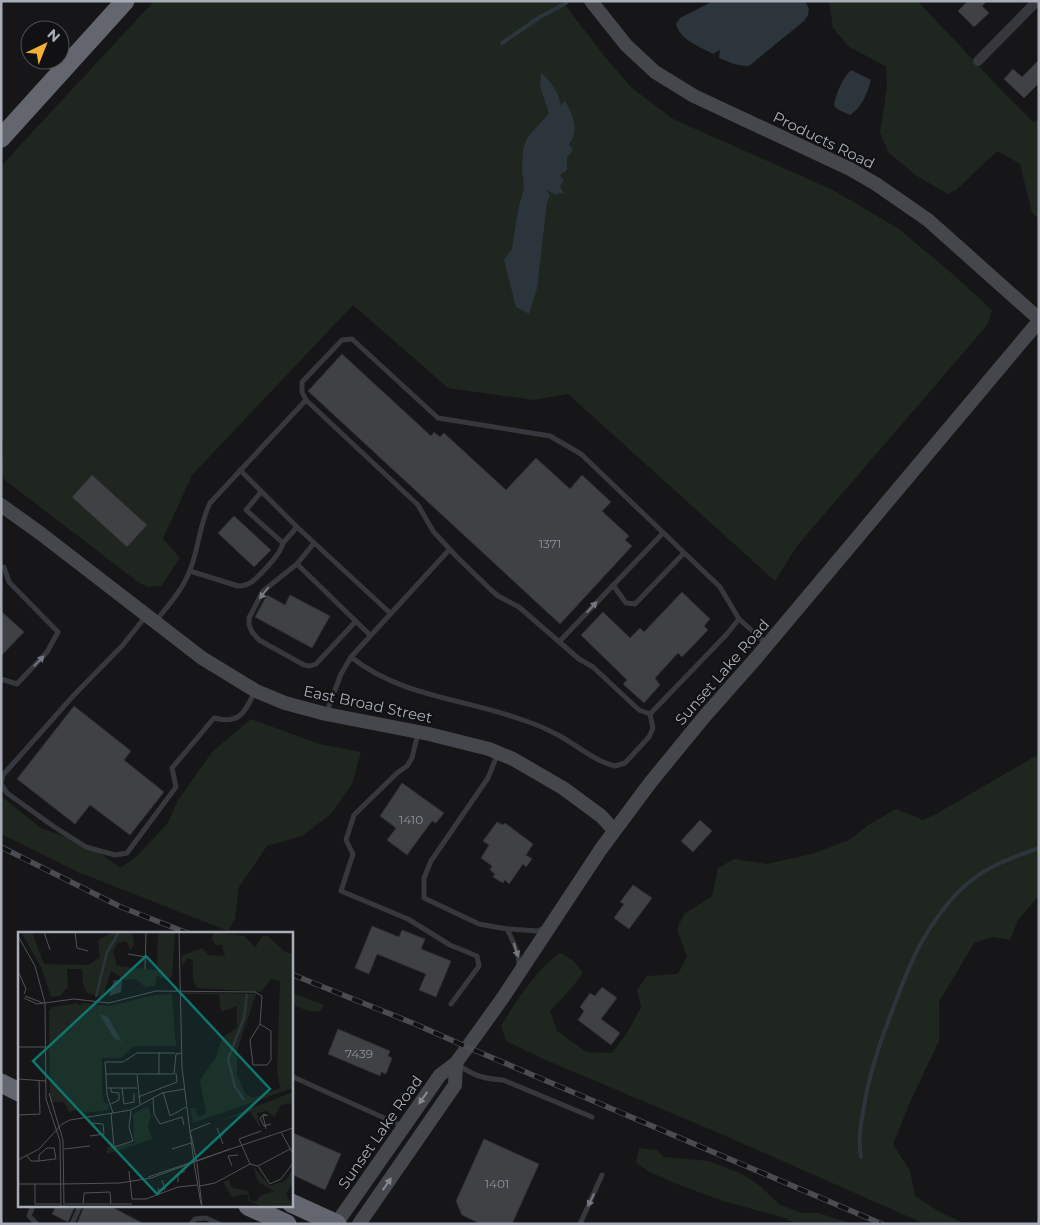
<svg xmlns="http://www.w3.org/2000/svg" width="1040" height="1225" viewBox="0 0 1040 1225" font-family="Montserrat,sans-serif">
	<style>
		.green { fill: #1e261f }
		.water { fill: #2c353c }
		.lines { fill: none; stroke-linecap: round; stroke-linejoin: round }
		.stream { stroke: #2c353c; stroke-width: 4 }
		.building { fill: #404145; stroke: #303034 }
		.lane { stroke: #37383d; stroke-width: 5 }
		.street { stroke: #37383d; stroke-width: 10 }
		.secondary { stroke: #45474d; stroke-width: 14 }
		.highway { stroke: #63666e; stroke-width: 19 }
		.rail-casing { stroke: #4a4c52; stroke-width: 5.5 }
		.rail { stroke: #111113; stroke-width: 4; stroke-dasharray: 11; stroke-linecap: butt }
		.oneway { fill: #757881 }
		.oneway2 { fill: #858993 }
		.labels { text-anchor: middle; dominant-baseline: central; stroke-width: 4; stroke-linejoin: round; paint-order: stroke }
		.number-label { font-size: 12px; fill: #8e929b }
		.street-label { font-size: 15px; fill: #a8adb8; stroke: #111113 }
		.inset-river { fill: none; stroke: #2c353c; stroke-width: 2.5 }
		.inset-road { fill: none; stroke: #505258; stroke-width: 1 }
		.view { fill: #0f766e; fill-opacity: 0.15; stroke: #0f766e; stroke-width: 2.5 }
		.inset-edge { fill: none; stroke: #a8adb8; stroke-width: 2.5 }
	</style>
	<rect width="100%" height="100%" fill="#161618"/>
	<!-- green -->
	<g class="green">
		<path d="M154 1H562L605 57 632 88 673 119 833 190 899 229 956 277 992 310 988 324 797 546 775 581 568 394 534 400 448 388 353 305 192 475 163 539 180 558 161 586 148 587 138 582 1 477C1 464 4 453 3 441L1 439V166Z"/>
		<path d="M829 1H917C957 41 993 83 1033 122L1039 120V219L1032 213 1020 164 997 151 956 190 948 194 917 176 888 152 880 132 887 87 886 66 849 47 833 28Z"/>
		<path d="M251 719 319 744 361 752 352 784 331 814 302 836 267 846 239 887 235 919 228 931 78 872 1 834V796L41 828 91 846 120 868 136 857 168 823 178 800 212 752Z"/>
		<path d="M1039 754V896L1018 920 1010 940 993 937 974 943 939 1002V1041L911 1100 893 1144 910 1171 915 1196 938 1211 966 1224H925L721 1134 541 1058 506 1041 501 1026C514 1004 539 966 560 953L573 960 583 973 569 991 550 1011 557 1031 586 1052 612 1053 629 1030 641 1007 637 990 647 976 678 974 687 957 677 929 684 914 712 896 718 868 734 859 767 864 815 853 851 839 868 825 896 809 923 820 936 814Z"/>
		<path d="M291 992 324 1005 321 1011C309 1013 301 1009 291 1002Z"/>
		<path d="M639 1148 657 1150 664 1157 709 1161 742 1174 760 1186 780 1205 802 1213H818L854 1224H797L785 1218 723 1201 674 1183 648 1171 636 1163Z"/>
	</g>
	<!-- water -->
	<g class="water">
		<path d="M713 1H805L809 9 808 15 804 21 749 66C738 66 730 63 719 58L720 50 713 54C699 46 680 40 676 24L680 18Z"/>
		<path d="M851 70 871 80C867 94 862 107 850 115L839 110 834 106C836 93 842 79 851 70Z"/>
		<path d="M541 73C552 82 558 92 561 105L565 101C573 115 580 130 569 144L573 150 567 158V170L560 175 564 181 560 186 564 194 559 193 556 195 547 190 550 196 547 202 537 289 529 314 516 307 504 260 512 249 518 210 524 188 522 170 523 150 527 138 549 113 540 87Z"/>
	</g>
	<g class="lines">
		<!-- stream -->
		<g class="stream">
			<path d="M502 43 540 17 566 3"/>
			<path d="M861 1157C858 1141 860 1127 863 1112 869 1073 880 1042 894 1006 902 985 910 963 921 943 932 923 950 898 968 883 988 866 1013 857 1039 848"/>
		</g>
	</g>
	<!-- building -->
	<g class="building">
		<path d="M968 1H987L982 6 989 13 974 27 958 11Z"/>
		<path d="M1039 60V83L1024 98 1004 79 1013 69 1022 77Z"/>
		<path d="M342 354 431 436 434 432 440 437 444 433 506 490 536 458 570 489 582 475 611 502 602 511 629 536 625 540 632 546 560 624 308 391Z"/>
		<path d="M92 475 147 525 127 547 72 497Z"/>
		<path d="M234 516 271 550 254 567 218 533Z"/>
		<path d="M682 592 710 619 704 626 708 630 682 657 678 653 655 678 660 685 644 703 623 684 627 680 581 635 603 612 630 638 640 628 644 632Z"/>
		<path d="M267 595 285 605 290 595 330 616 312 648 255 617Z"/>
		<path d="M1 611 24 632 1 656Z"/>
		<path d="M74 706 131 751 124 760 164 792 130 835 90 805 75 824 17 779Z"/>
		<path d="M402 783 444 813 436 823 432 821 407 855 387 840 396 828 380 816Z"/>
		<path d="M700 820 712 831 693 852 681 841Z"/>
		<path d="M497 822 503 825 505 823 533 844 526 855 532 859 526 867 523 864 509 884 505 880 503 883 493 877 495 874 490 870 492 866 481 858 489 845 483 841Z"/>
		<path d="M633 885 652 898 629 929 614 918 624 904 620 902Z"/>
		<path d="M372 926 399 937 402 930 425 939 421 949 451 961 436 997 419 990 426 974 377 954 369 974 355 968Z"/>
		<path d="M602 987 617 998 601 1019 620 1033 611 1045 578 1020 584 1011 580 1007 590 993 595 996Z"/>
		<path d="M338 1029 390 1051 388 1056 392 1058 386 1074 381 1072 380 1076 328 1054Z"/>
		<path d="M291 1132 341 1154 325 1190 291 1174Z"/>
		<path d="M484 1139 539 1164 512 1224H481L462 1215 456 1201Z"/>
		<path d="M56 1206H75L68 1222 52 1214Z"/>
		<path d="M84 1206H110L144 1224H77Z"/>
	</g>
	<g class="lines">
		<!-- lane -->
		<g class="lane">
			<path d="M306 400 302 392V382L342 340 352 339 438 418 550 436 581 454 720 587 739 619"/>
			<path d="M240 470 297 527 390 613"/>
			<path d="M283 543 297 527"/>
			<path d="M314 543 297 564 263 591 249 618V625L252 632 259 640 304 665 310 666 316 664 356 621"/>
			<path d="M297 564 370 635"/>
			<path d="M190 571 238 586C244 586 248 585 253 581 261 574 281 554 283 543L246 510 261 492"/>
			<path d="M613 585 626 603 635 604 684 553"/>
			<path d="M155 622C167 607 184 588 190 570 199 548 199 525 210 503L306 400 418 505 433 531 456 556 490 589 498 596 519 607 579 659 593 667 639 710 650 714 727 634 739 619 767 644"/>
			<path d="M559 642 663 533"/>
			<path d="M351 657C401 697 466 699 523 720 535 724 547 729 558 735 577 745 594 761 615 766L625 763 649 737 653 728 650 714"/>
			<path d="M1 679 17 684 47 652 58 632 9 582 4 567"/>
			<path d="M326 714 341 674 351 657 449 550"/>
			<path d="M418 733 412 758 407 766 397 773 354 815 346 840 353 854 341 891 408 919 450 945 477 956 479 966 451 1004"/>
			<path d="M498 753 488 778 431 861 424 878V898L479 924 507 929 538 931 544 928"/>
			<path d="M1 784 7 793 53 826 86 847 115 855 127 853 176 787 172 768 214 718C240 725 245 712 255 691"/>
			<path d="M1 784 3 775 74 695 122 646 146 616"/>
			<path d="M507 929C513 941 519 952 519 966"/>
			<path d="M459 1065C473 1076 486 1079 503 1080L592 1117"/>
			<path d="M291 1076 402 1126"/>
			<path d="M33 1206 29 1216 37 1224"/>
			<path d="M72 1224 80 1206"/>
			<path d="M191 1224 195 1219 206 1218 219 1224"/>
			<path d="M580 1224 602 1175"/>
		</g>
		<!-- street -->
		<path class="street" d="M978 61 1037 1"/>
		<!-- secondary -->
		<g class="secondary">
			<path d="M591 1 626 45 655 72 694 96 850 169 876 184 928 220 1039 319"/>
			<path d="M1 505 40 533 202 658 256 691 285 703 326 714 429 734 489 749 513 759 563 788 601 816 614 830"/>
			<path d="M336 1224 440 1075 456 1063 502 999 601 849 650 783 704 717 757 657 1039 321"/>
			<path d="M359 1224 455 1085 456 1063"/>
		</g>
		<!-- highway -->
		<g class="highway">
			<path d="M1 138 125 1"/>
			<path d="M1 1083 19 1092"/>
			<path d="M291 1203 337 1224"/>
			<path d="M248 1206 287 1224"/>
		</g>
		<!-- rail casing -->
		<g class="rail-casing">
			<g id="rail">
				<path d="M1 847 121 907 190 934"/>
				<path d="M291 974 415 1024 467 1047 882 1224"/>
			</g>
		</g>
		<!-- rail -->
		<use href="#rail" class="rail"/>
	</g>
	<!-- one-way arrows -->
	<defs><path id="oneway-solid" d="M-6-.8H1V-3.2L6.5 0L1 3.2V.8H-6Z" transform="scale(1.25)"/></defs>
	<g class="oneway">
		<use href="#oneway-solid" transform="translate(264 593) rotate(128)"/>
		<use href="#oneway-solid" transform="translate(592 607) rotate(-47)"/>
		<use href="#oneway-solid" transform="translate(39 661) rotate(-46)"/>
		<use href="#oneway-solid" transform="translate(516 950) rotate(72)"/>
		<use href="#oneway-solid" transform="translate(591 1200) rotate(115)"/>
	</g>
	<g class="oneway2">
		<use href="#oneway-solid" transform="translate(423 1098) rotate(125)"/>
		<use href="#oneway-solid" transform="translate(387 1184) rotate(-55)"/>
	</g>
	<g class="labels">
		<!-- number labels -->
		<g class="number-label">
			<text x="550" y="543">1371</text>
			<text x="411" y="819">1410</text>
			<text x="359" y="1053">7439</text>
			<text x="497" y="1183">1401</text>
		</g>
		<!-- street labels -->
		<g class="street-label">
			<text transform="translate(824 140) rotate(26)">Products Road</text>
			<text transform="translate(722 672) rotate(-49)">Sunset Lake Road</text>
			<text transform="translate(368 704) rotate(12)">East Broad Street</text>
			<text transform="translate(380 1132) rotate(-55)">Sunset Lake Road</text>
		</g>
	</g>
	<!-- overview -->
	<g transform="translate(18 932)">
		<rect width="275" height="275" fill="#161618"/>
		<path d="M3 0H14L26 32 70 33 82 25 80 8 95 0 114 1 116 12 113 18 108 9 100 11 95 19 99 34 139 38 140 0H157L154 45 149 48 139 44 137 54 127 55 118 47 108 48 93 39 85 65 69 61 65 52 64 37H49L50 55 42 64 33 65 24 37ZM196 0 227 4 237 16 244 4H250L266 19 274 22 275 156 175 191 172 176H177L180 185 188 182 182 148 198 125 204 105 219 96V74L203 80 201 62H164L166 60 238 62 219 119V143L228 163 236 166 262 156 259 139 262 49 253 47 243 60 179 56 175 48V28L170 26 164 34 163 24 184 16 191 23 207 24 204 13H197L194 7ZM154 62 158 114H116L103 126H84V161L87 171 91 172 90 178 64 181 60 177 51 180 46 170H32L31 79 34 75 60 71 61 74 65 71 92 74 136 63ZM275 160V171L263 173 256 185 249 179 239 181 243 197 232 180 201 189ZM130 174 133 184 130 194 134 207 89 222V215L116 211 115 182ZM235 234 252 254 267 249 275 237V251L268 261 275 275 241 273 231 269 229 262 214 265 205 250 211 248 214 256 230 259 232 268 238 270 242 264 256 259 240 250Z" fill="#1e261f"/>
		<path d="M96 48 104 49 103 60 91 64ZM81 82 90 85 104 110 96 106Z" fill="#2c353c"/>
		<path class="inset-river" d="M78 65 89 20 101 0M226 168 217 155 210 127 226 86 229 62"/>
		<path class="inset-road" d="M26 0 32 18M57 0 59 16 70 19M161 0 164 136 176 231M0 4 17 34 27 71 28 167 42 209 43 275M110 22 128 25M127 37 128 0M0 39 8 57 6 62M7 64 25 71M6 66 19 72 56 67 91 71 138 59 237 60 244 64 242 92 232 108 235 133H249L253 128V99L242 92M0 105V133M0 115H28M88 142 87 130H105L119 121H157M141 142V120M119 143 122 172M0 147 28 149M89 156H119M93 156V160L101 161V168L93 172M104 156 106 172 116 170V161M145 160 152 184 168 175M31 161 45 208 46 275M120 165 159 150 158 141M135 166 136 182 142 192 164 185 166 193M93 181 96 215 115 209 111 195 113 179M95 181 89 163 88 142H156L158 122 164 121M0 183 22 182 21 149M250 184 246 182 242 186 246 194 253 192M199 196 205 212M248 197 245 184 248 183M172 199 192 191M172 199 179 230M263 200 275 222M72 204 86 202 85 192 73 191M46 217 72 214M154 217 173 211M9 224 13 229H21L37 227H38L36 216H29L21 223V229M0 228 21 217 44 192 52 188 113 178 144 161 166 157M176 231 183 272M179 231 184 275M232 232 240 234 252 252 263 247 275 231M232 232 221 207 243 199M214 234 210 224 220 223M240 234 272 217M111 239 114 267M130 245 275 196M160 250V242L167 239M0 252H43M17 252V272H43M43 252 102 251 133 246 212 217M182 254 197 251 232 232M140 256 141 259 147 257 144 248M114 267H128L160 255 179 253M47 272H114M65 272 66 261 92 260 93 272M217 275H238"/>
		<path class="view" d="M128 24 252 157 139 262 15 129Z"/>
		<rect width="275" height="275" class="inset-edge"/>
	</g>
	<!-- border -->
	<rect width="1040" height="1225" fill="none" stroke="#a8adb8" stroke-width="5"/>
	<!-- north arrow -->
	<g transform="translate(45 45) rotate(43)"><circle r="24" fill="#111113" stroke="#4d4f55"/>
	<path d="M0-4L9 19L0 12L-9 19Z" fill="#f2b134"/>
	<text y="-8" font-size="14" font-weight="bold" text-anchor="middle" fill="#a8adb8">N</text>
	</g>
</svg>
